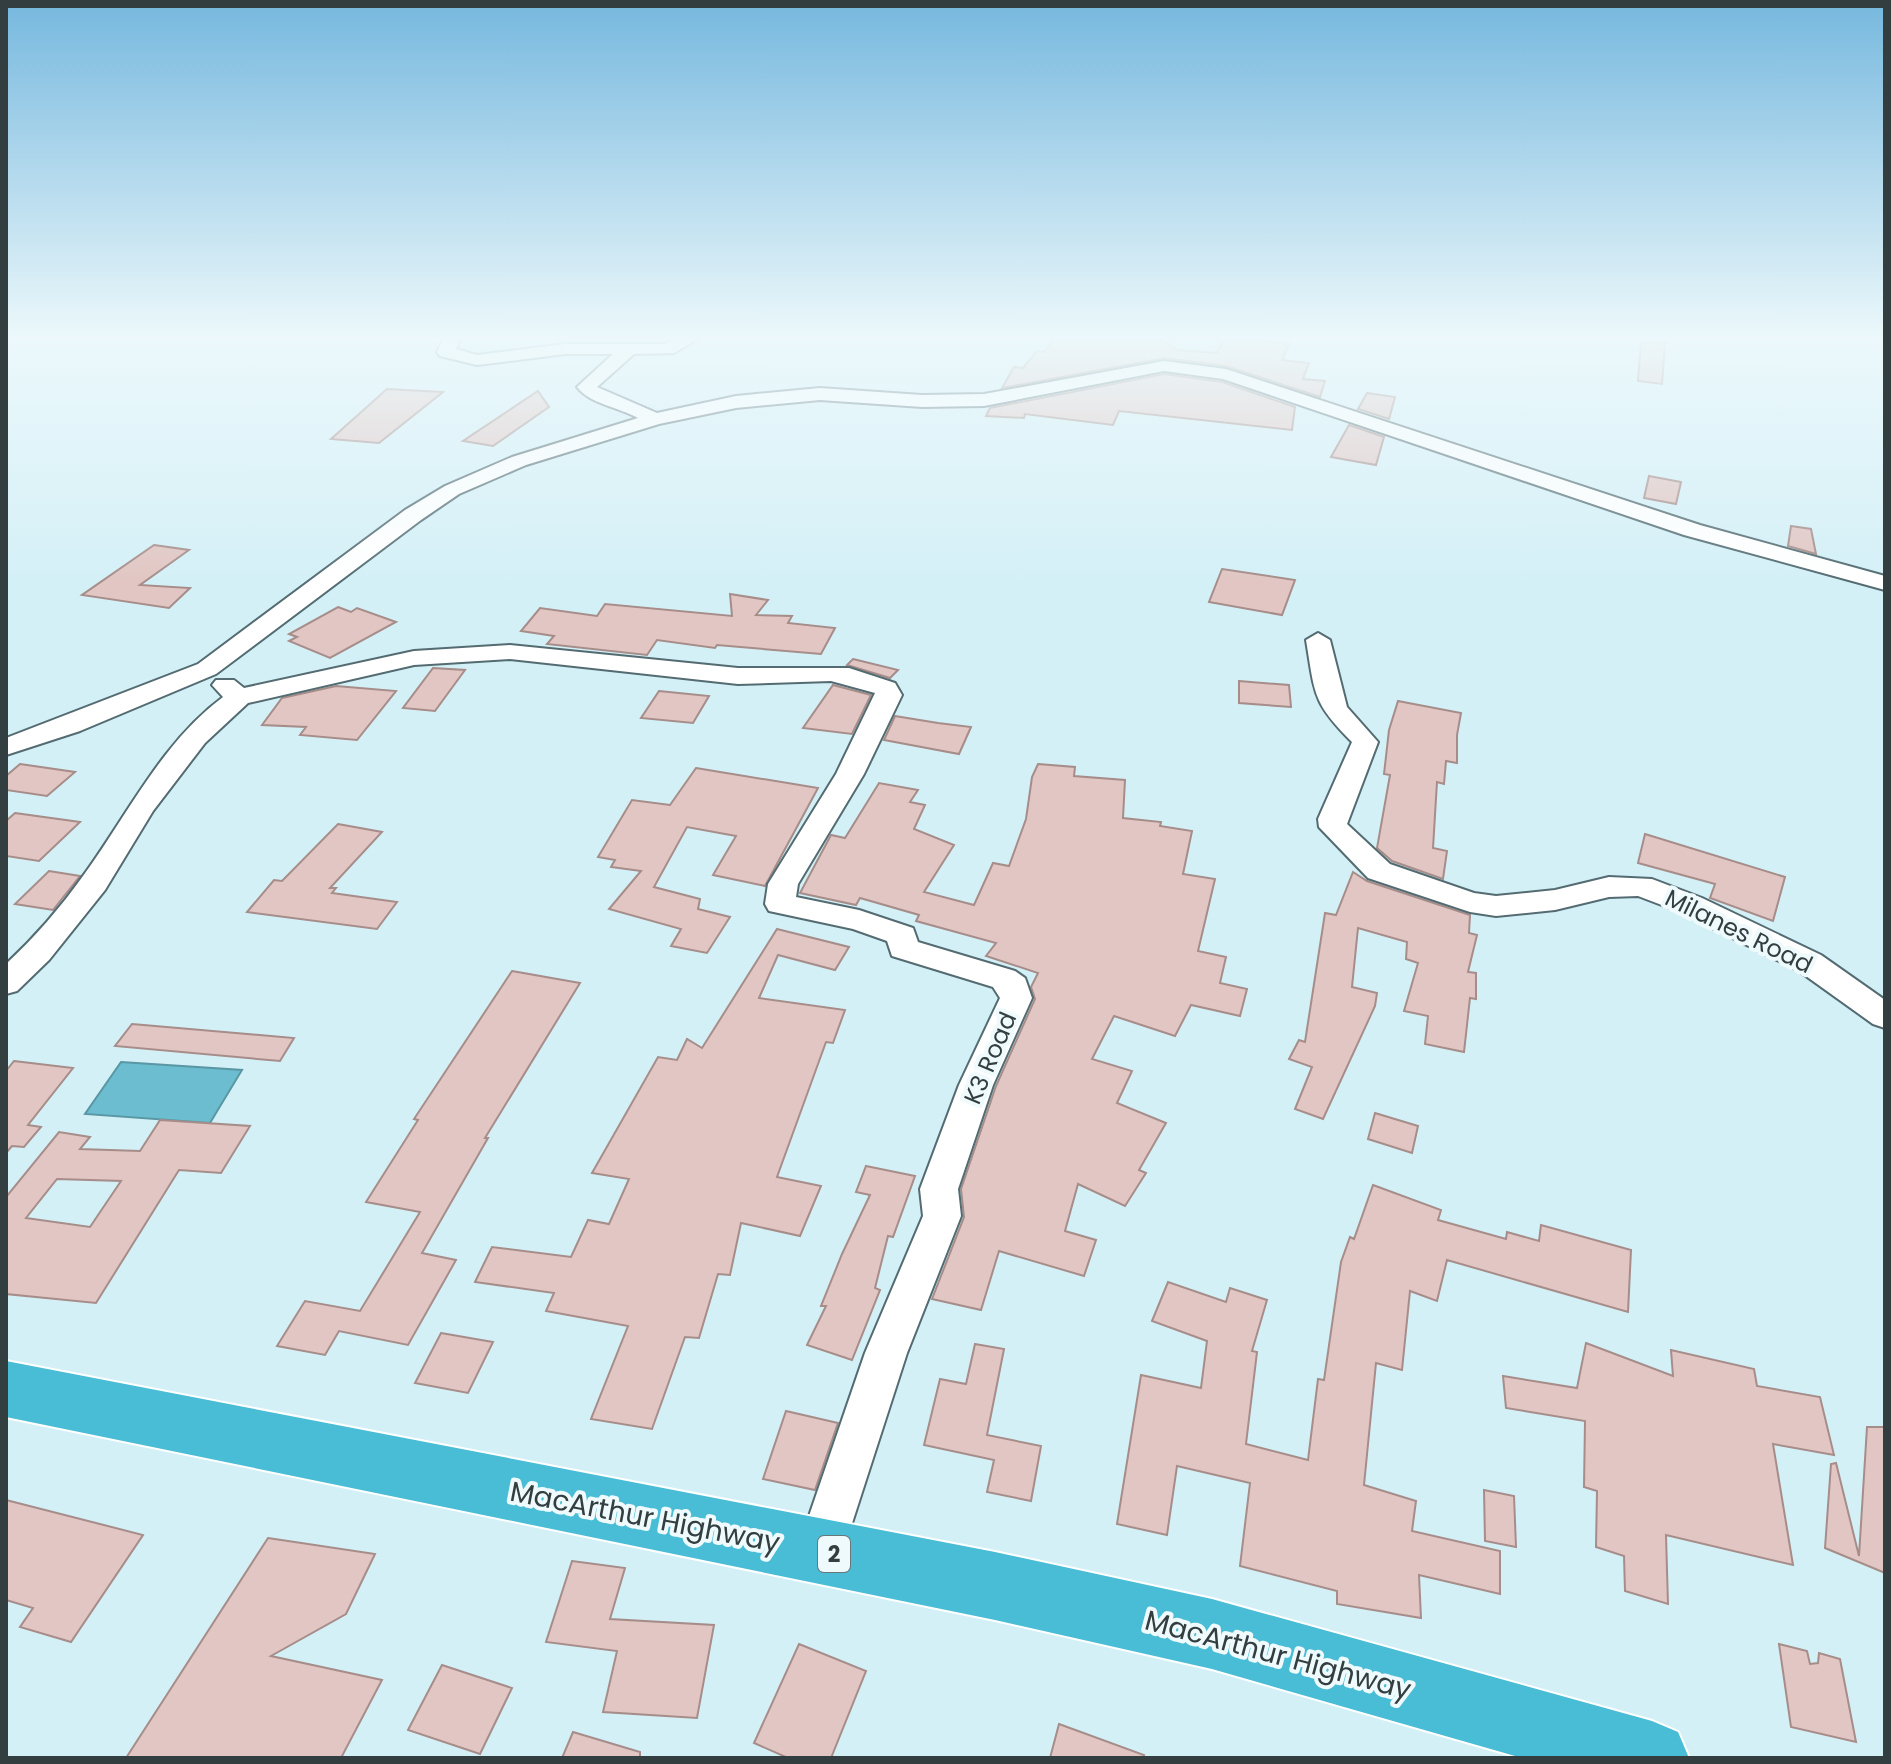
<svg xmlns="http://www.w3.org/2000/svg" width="1891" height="1764" viewBox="0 0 1891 1764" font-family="Poppins,sans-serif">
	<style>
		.water { fill: #6bbdcf; stroke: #5a97a4; stroke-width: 2 }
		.building { fill: #e1c6c3; stroke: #a68d8a; stroke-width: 2; fill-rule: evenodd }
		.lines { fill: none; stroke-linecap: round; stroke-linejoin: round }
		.minor-casing { stroke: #536b71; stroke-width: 4 }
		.highway-casing { stroke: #fff; stroke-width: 4 }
		.minor { fill: #fff; fill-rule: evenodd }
		.highway { fill: #49bdd5; fill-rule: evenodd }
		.labels { text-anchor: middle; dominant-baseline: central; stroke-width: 8; stroke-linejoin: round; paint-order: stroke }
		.shield { fill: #effafd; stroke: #6b7679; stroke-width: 2 }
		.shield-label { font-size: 22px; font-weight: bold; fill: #333e41 }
		.street-label { font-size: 24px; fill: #333e41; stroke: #effafd }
		.near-street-label { font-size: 28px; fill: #333e41; stroke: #effafd }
	</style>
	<rect width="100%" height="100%" fill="#d4f0f7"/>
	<!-- water -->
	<path class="water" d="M121 1062 242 1070 210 1123 85 1114Z"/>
	<!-- building -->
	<g class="building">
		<path d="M1057 335H1116L1163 341 1178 350 1216 353 1228 335 1289 344 1282 360 1309 363 1303 379 1325 381 1320 397 1226 366 1164 358 1002 388 1014 367 1023 368 1037 351 1044 352Z"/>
		<path d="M1641 342 1665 343 1662 384 1638 381Z"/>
		<path d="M1164 374 1222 382 1295 407 1292 430 1119 411 1113 425 1025 414 1024 418 986 416 990 408Z"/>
		<path d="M387 389 443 392 379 443 331 439Z"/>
		<path d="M538 391 549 407 493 446 463 441Z"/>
		<path d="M1367 393 1395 397 1389 419 1358 409Z"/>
		<path d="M1349 425 1384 437 1376 465 1331 457Z"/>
		<path d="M1649 476 1681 482 1676 504 1644 498Z"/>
		<path d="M1791 526 1811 529 1816 554 1788 546Z"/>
		<path d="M154 545 189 550 140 585 190 588 169 608 82 595Z"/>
		<path d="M1222 569 1295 580 1282 615 1209 602Z"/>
		<path d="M730 594 768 600 756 615 792 616 788 623 835 628 821 654 717 645 715 648 657 640 647 655 547 644 554 636 521 631 540 608 597 616 605 604 732 616Z"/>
		<path d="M338 607 351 612 357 608 396 622 330 658 289 641 297 637 289 634Z"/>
		<path d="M853 659 898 670 890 678 847 665Z"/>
		<path d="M433 668 465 670 435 711 403 708Z"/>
		<path d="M1239 681 1289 685 1291 707 1239 703Z"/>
		<path d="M833 685 871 695 852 734 803 728Z"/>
		<path d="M336 686 396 691 357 740 300 735 306 727 262 725 282 698Z"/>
		<path d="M659 691 709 696 693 723 641 718Z"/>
		<path d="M1398 701 1461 713 1457 735V763L1446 761 1444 784 1437 782 1433 848 1447 851 1443 879 1392 861 1377 848 1390 775 1384 774 1389 730Z"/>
		<path d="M895 716 938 723 971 727 959 754 884 740Z"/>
		<path d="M20 764 75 772 47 796 6 790V776Z"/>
		<path d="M1038 764 1075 767 1074 776 1125 780 1123 818 1161 822 1160 826 1192 831 1183 874 1215 879 1198 951 1226 957 1220 983 1247 989 1240 1016 1191 1005 1175 1036 1114 1016 1092 1059 1132 1071 1117 1103 1166 1123 1139 1170 1146 1173 1125 1206 1078 1184 1065 1231 1096 1240 1084 1276 999 1251 981 1310 932 1299 964 1217 961 1189 996 1086 1035 999 1031 987 1038 973 986 956 996 943 916 921 919 915 860 898 856 905 800 893 831 835 845 838 879 783 918 790 910 802 925 805 914 829 954 845 924 892 974 905 993 863 1009 866 1026 819 1032 777Z"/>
		<path d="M696 768 818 788 765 886 713 875 736 836 687 827 654 887 700 899 698 909 730 917 707 953 671 946 681 929 609 909 641 871 611 867 615 860 598 857 632 800 670 805Z"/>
		<path d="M15 813 80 822 39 861 6 856V821Z"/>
		<path d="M338 824 382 832 330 888H336L332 893 397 902 377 929 247 912 274 880 282 881Z"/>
		<path d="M1645 834 1785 877 1773 921 1710 898 1715 884 1638 863Z"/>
		<path d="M49 871 80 876 53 910 15 904Z"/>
		<path d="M1353 872 1367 881 1470 915 1469 933 1477 935 1468 972 1476 973V999L1470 998 1464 1052 1425 1044 1428 1016 1404 1011 1418 963 1406 959 1407 942 1358 928 1352 987 1377 993 1375 1006 1323 1119 1295 1109 1312 1067 1289 1059 1299 1040 1305 1042 1325 913 1336 915Z"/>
		<path d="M777 929 849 947 835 970 778 955 759 998 845 1010 833 1043 826 1042 777 1177 821 1186 800 1236 741 1223 730 1275 718 1274 699 1338 685 1337 652 1429 591 1419 628 1326 546 1311 554 1293 475 1282 492 1247 571 1257 588 1220 609 1224 629 1179 592 1173 658 1057 677 1060 687 1039 702 1048Z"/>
		<path d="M512 971 580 983 485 1138H488L422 1253 456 1260 408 1345 339 1331 325 1355 277 1346 305 1301 360 1311 420 1212 366 1202 418 1120 414 1119Z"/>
		<path d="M132 1024 294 1038 280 1061 115 1046Z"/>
		<path d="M14 1061 73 1068 28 1125 41 1127 24 1147 12 1146 6 1153V1071Z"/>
		<path d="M1375 1113 1418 1126 1412 1153 1368 1139Z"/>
		<path d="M160 1120 250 1126 221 1173 179 1170 96 1303 6 1294V1197L59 1132 90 1137 80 1149 140 1151ZM57 1179 121 1181 90 1227 26 1218Z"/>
		<path d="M866 1166 915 1176 893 1237 888 1236 875 1288 880 1290 852 1360 807 1345 826 1306H821L842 1254 870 1195 856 1192Z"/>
		<path d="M1373 1185 1441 1210 1438 1220 1506 1239 1507 1232 1539 1241 1541 1225 1631 1250 1628 1312 1447 1260 1437 1301 1410 1291 1402 1370 1376 1363 1364 1485 1416 1501 1412 1531 1500 1551V1594L1419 1575 1421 1618 1337 1604V1591L1240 1566 1250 1483 1177 1466 1167 1535 1117 1524 1141 1375 1201 1388 1207 1341 1152 1321 1168 1282 1226 1302 1230 1288 1267 1300 1252 1351 1257 1352 1246 1444 1308 1460 1318 1379 1324 1380 1341 1262 1350 1237 1354 1239Z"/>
		<path d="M441 1333 493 1342 468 1393 415 1383Z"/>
		<path d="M1586 1343 1673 1376 1671 1350 1754 1369 1757 1386 1820 1397 1834 1455 1773 1444 1793 1565 1666 1535 1668 1604 1625 1591 1624 1556 1596 1547 1597 1491 1584 1487 1585 1421 1506 1408 1503 1376 1577 1388Z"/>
		<path d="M975 1344 1004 1349 987 1435 1041 1446 1031 1501 987 1492 994 1460 924 1445 940 1379 966 1384Z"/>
		<path d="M786 1411 838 1423 815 1490 763 1479Z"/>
		<path d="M1867 1427H1885V1573L1825 1548 1831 1464 1836 1463 1859 1556Z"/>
		<path d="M1484 1490 1514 1496 1516 1547 1485 1541Z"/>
		<path d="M6 1500 143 1535 71 1642 20 1627 33 1608 6 1600Z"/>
		<path d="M268 1538 375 1554 346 1614 271 1656 382 1680 341 1758H126Z"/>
		<path d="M572 1561 625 1568 610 1619 714 1625 697 1718 603 1712 617 1651 546 1642Z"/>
		<path d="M799 1644 866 1671 831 1758H788L754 1743Z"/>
		<path d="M1779 1644 1807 1651 1810 1664 1818 1663 1819 1653 1840 1659 1856 1742 1791 1727Z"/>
		<path d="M442 1665 512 1688 480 1754 408 1730Z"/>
		<path d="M1059 1724 1144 1755 1143 1758H1050Z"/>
		<path d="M573 1732 640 1752V1758H562Z"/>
	</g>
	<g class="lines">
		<!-- minor casing -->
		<g class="minor-casing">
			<g id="minor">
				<path d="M445 335H462L456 349 477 355 565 344H665L682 335H704L674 353 634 354 597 387 657 413 736 396 820 388 922 395 984 394 1164 361 1226 369 1700 525 1885 576V590L1684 535 1223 379 1164 371 984 406 922 407 820 400 736 408 659 424 526 465 459 494 421 520 216 674 80 731 6 755V738L198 664 405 510 445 486 512 457 638 418C618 407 590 404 577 387L613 354H565L477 365 440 356 437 352Z"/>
				<path d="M1318 633 1330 640 1347 707 1378 742 1347 824 1390 864 1474 893 1496 896 1555 890 1609 877 1652 879 1702 898 1821 955 1885 1000V1028L1873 1024 1799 971 1680 912 1638 896 1609 897 1555 910 1496 916 1470 912 1368 878 1319 827 1318 819 1352 742C1312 702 1315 694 1306 640Z"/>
				<path d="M510 645 738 668H849L895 683 902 695 864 774 798 884 796 897 859 910 913 928 918 942 1015 971 1025 978 1032 998 993 1085 958 1189 961 1216 907 1353 843 1551 836 1567 820 1574 804 1567 797 1551 865 1353 923 1216 920 1189 959 1085 1000 998 993 987 892 956 887 941 853 929 769 911 765 904 768 884 836 774 875 693 831 681 738 684 510 659 414 665 248 703 205 743 153 811 105 890 49 960 17 991 6 994V964C34 938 61 907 83 876 127 816 162 742 223 697L212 685 216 680H234L244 688 414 651Z"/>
			</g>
		</g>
		<!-- highway casing -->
		<g class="highway-casing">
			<path id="highway" d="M6 1361 995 1552 1212 1599 1652 1721 1678 1732 1689 1758H1522L1212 1669 995 1620 6 1417Z"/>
		</g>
		<!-- minor -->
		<use href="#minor" class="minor"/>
		<!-- highway -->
		<use href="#highway" class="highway"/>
	</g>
	<!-- sky -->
	<linearGradient id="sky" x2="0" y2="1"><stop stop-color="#76b8de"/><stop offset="0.58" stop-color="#ecf8fb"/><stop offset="1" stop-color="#ecf8fb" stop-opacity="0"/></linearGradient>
	<rect width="1891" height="582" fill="url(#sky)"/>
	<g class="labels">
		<!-- shield labels -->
		<rect class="shield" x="818" y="1536" width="32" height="36" rx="6"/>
		<g class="shield-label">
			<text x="834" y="1554">2</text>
		</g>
		<!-- street labels -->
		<g class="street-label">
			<text transform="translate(1739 931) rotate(26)">Milanes Road</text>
			<text transform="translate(990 1058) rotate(-67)">K3 Road</text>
		</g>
		<!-- near-street labels -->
		<g class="near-street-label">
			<text transform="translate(645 1517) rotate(11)">MacArthur Highway</text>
			<text transform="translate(1278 1655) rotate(15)">MacArthur Highway</text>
		</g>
	</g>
	<!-- border -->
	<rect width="1891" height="1764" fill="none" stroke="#333e41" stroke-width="16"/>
</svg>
